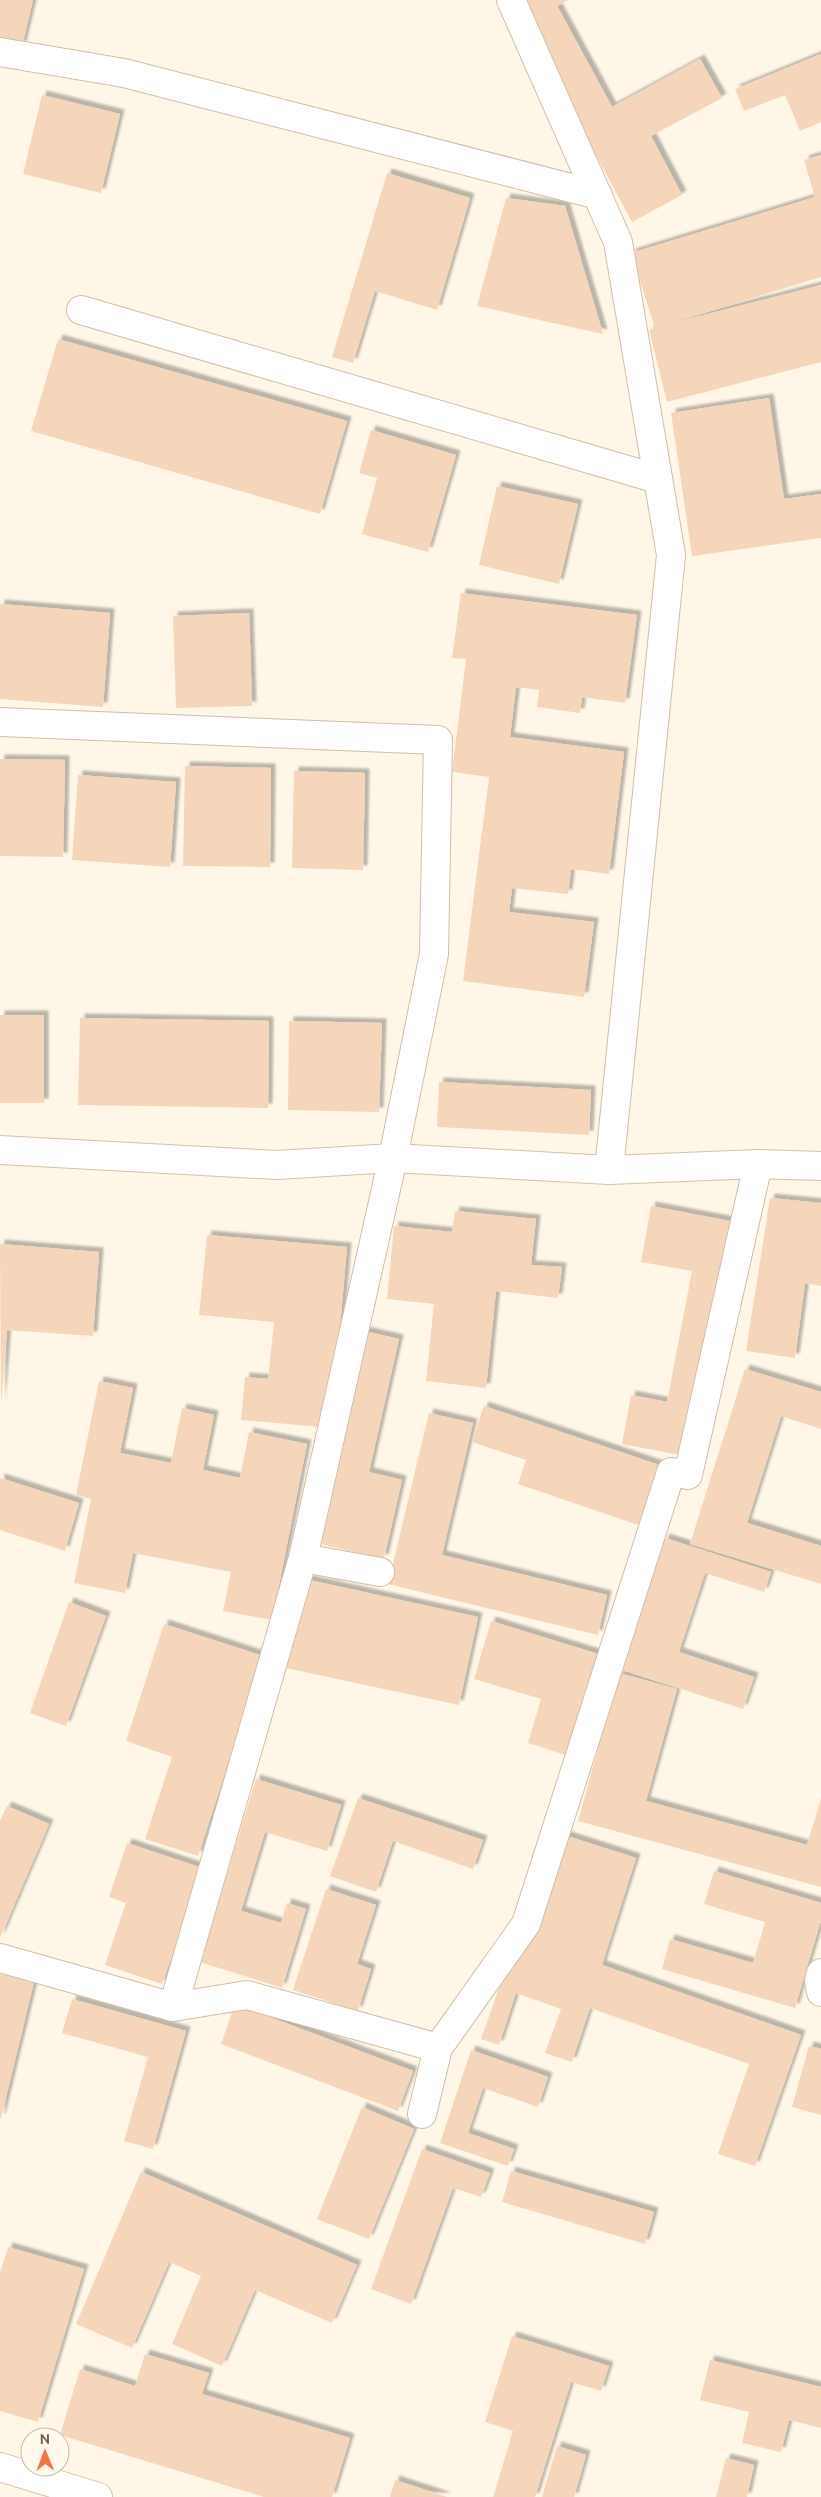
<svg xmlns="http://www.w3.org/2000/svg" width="821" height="2497" viewBox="0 0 821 2497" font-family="Ubuntu,sans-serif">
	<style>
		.building { fill: #f6d6bb; filter: url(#shadow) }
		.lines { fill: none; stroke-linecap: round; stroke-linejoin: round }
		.street-casing { stroke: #d1beaa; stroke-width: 30 }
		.secondary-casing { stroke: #d7c1aa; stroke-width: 30 }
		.street { stroke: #fff; stroke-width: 28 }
		.secondary { stroke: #fff; stroke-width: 28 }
	</style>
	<defs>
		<filter id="shadow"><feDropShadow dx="4.5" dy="-4.5" stdDeviation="1" flood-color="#0004"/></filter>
	</defs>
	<rect width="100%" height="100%" fill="#fef6e6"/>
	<!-- building -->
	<g class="building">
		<path d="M0 0H33L22 46 0 41Z"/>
		<path d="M512 0H568L557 6 612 107 700 59 722 98 651 136 682 195 632 222Z"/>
		<path d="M821 54V122L800 131 785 95 744 111 735 89Z"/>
		<path d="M42 95 120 114 101 193 23 174Z"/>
		<path d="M821 155V277L665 325 821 285V362L667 402 649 330 655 328 631 253 815 197 804 160Z"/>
		<path d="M387 173 470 198 437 310 375 291 353 363 332 357Z"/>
		<path d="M506 198 565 206 603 334 477 306Z"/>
		<path d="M58 339 347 421 320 514 31 431Z"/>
		<path d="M769 398 784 499 821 494V538L692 556 671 413Z"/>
		<path d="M371 430 456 455 428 552 362 534 377 478 359 473Z"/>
		<path d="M497 486 578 504 559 584 479 565Z"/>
		<path d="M461 593 637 615 625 703 582 697 580 713 537 707 539 690 516 687 510 737 624 752 609 874 571 869 568 894 512 888 509 912 594 922 584 997 463 981 489 777 452 772 466 659 452 658Z"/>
		<path d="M0 604 110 613 103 707 0 699Z"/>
		<path d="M249 613 252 706 176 708 173 616Z"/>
		<path d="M0 759 65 760 63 857 0 856Z"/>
		<path d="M185 766 271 768 270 867 183 866Z"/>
		<path d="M294 771 365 773 363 870 292 868Z"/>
		<path d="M78 775 176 782 170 867 72 860Z"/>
		<rect x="0" y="1015" width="44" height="88"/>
		<path d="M80 1018 269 1021 268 1108 78 1105Z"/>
		<path d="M289 1021 382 1023 379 1112 288 1110Z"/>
		<path d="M439 1082 591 1090 589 1135 437 1127Z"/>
		<path d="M770 1198 821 1203V1286L805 1283 795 1358 746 1351Z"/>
		<path d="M651 1206 730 1221 685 1456 622 1444 631 1395 667 1402 692 1271 641 1262Z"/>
		<path d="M455 1211 536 1219 531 1265 562 1267 558 1298 496 1291 486 1388 426 1381 434 1304 387 1299 394 1226 452 1232Z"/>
		<path d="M207 1235 347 1247 331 1428 241 1420 245 1377 268 1379 274 1322 199 1315Z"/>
		<path d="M0 1244 99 1252 93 1336 7 1330 1 1405Z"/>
		<path d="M364 1331 399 1339 369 1472 402 1480 384 1559 316 1543Z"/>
		<path d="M745 1369 821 1392V1429L781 1416 747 1523 821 1546V1584L690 1544Z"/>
		<path d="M99 1381 133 1388 120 1453 171 1463 182 1408 214 1415 203 1470 240 1478 249 1432 307 1444 272 1620 223 1611 231 1572 133 1553 125 1593 74 1583 91 1499 76 1495Z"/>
		<path d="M484 1406 659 1465 638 1525 518 1484 526 1460 472 1442Z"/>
		<path d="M429 1413 473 1423 442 1555 607 1595 598 1635 388 1584Z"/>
		<path d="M0 1478 79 1503 65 1551 0 1530Z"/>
		<path d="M665 1538 771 1572 764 1592 705 1573 679 1652 754 1677 743 1709 622 1670Z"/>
		<path d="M300 1578 478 1617 459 1705 281 1667Z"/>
		<path d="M69 1602 106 1616 66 1726 30 1713Z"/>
		<path d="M491 1621 598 1654 566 1755 528 1743 541 1699 474 1679Z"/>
		<path d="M164 1624 263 1656 198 1856 145 1839 172 1757 126 1741Z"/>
		<path d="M619 1673 677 1689 646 1801 807 1845 821 1798V1887L578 1821Z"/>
		<path d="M256 1779 341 1805 327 1851 265 1832 241 1911 281 1923 287 1903 306 1909 282 1988 200 1962Z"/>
		<path d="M358 1798 483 1840 473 1869 393 1841 376 1892 330 1876Z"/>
		<path d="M7 1806 49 1824 0 1938V1821Z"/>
		<path d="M564 1835 636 1858 602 1965 801 2035 755 2166 718 2154 749 2064 590 2008 572 2062 545 2053 561 2009 516 1993 499 2045 481 2039 517 1937Z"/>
		<path d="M127 1843 202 1868 162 1984 105 1965 126 1903 109 1897Z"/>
		<path d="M714 1871 821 1903V1920L795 2008 662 1969 670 1939 753 1963 765 1922 704 1904Z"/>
		<path d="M326 1889 376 1905 357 1964 371 1969 358 2011 293 1990Z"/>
		<path d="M0 1974 34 1982 1 2118H0Z"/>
		<path d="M72 1999 186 2031 153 2149 124 2141 148 2057 62 2033Z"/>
		<path d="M235 2004 413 2071 398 2111 221 2044Z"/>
		<path d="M809 2046 821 2049V2115L792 2107Z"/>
		<path d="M471 2050 548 2077 538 2107 483 2088 468 2133 514 2149 508 2166 440 2143Z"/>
		<path d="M362 2107 414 2129 369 2239 317 2219Z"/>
		<path d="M422 2149 490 2173 481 2197 453 2188 411 2304 371 2289Z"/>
		<path d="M511 2171 654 2212 645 2244 502 2202Z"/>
		<path d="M141 2172 357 2265 332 2323 255 2290 222 2366 172 2344 201 2276 169 2262 132 2348 76 2324Z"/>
		<path d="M8 2247 84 2269 38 2422 0 2411V2273Z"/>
		<path d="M512 2336 609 2366 601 2391 571 2382 535 2497H493L513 2431 485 2422Z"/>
		<path d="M145 2354 209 2373 202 2394 350 2438 332 2497H264L60 2435 80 2369 135 2386Z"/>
		<path d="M710 2360 821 2387V2428L789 2420 781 2452 742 2443 749 2412 700 2400Z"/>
		<path d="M557 2446 586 2455 574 2497H542Z"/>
		<path d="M726 2458 754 2465 747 2497H716Z"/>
		<path d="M395 2480 447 2497H390Z"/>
	</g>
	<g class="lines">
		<!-- street casing -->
		<g class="street-casing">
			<g id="street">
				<path d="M511 0 618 242 671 555 609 1170"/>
				<path d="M0 52 124 73 598 195"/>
				<path d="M81 310 658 479"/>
				<path d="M0 722 438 740 434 954 393 1158 303 1558 380 1572"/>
				<path d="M0 1958 173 2007 303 1558"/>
				<path d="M821 1973 819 1981 821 1992"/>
				<path d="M173 2007 247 1995 438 2048 526 1924 671 1472 688 1475 758 1164"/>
				<path d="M422 2114 438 2048"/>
			</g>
		</g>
		<!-- secondary casing -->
		<g class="secondary-casing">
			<g id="secondary">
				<path d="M0 1150 277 1165 393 1158 609 1170 758 1164 821 1166"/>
				<path d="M0 2467 98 2497"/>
			</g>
		</g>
		<!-- street -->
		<use href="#street" class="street"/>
		<!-- secondary -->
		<use href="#secondary" class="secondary"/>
	</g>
	<!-- north arrow -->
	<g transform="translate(45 2452) rotate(359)"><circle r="24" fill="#fff9ee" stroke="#cabbac"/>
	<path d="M0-4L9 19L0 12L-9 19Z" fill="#f27441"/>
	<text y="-8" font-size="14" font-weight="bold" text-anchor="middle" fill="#7a5d48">N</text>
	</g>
</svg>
